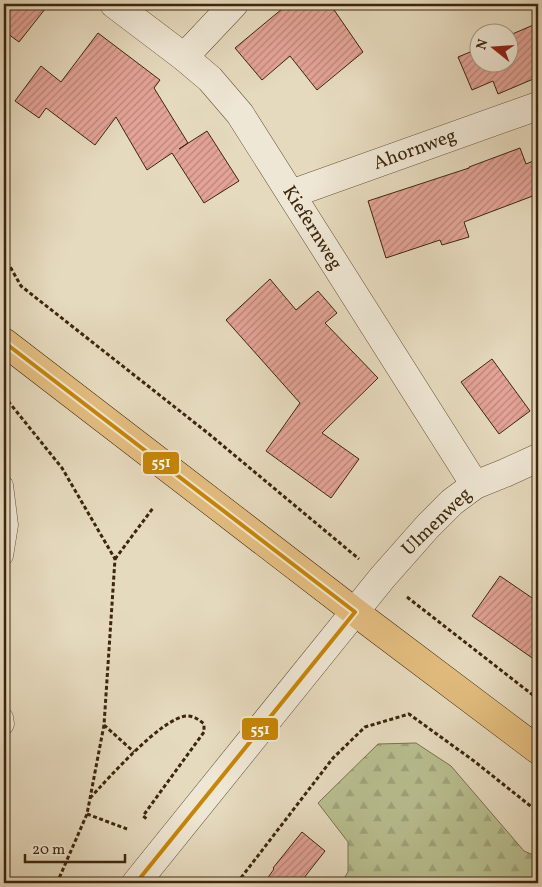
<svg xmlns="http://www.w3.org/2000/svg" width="542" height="887" viewBox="0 0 542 887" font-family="Vollkorn,serif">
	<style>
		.forest { fill: url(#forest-firs); stroke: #7a724e }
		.building { fill: url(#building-hatch); stroke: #3c260c }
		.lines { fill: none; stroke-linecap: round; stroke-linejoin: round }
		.service-casing { stroke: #665338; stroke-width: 19 }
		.minor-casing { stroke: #665338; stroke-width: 29 }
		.primary-casing { stroke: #3c260c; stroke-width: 29 }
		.path { stroke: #3c260c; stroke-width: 3; stroke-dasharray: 4 2.5; stroke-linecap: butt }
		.service { stroke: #efe7d5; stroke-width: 18 }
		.minor { stroke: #efe7d5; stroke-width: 28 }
		.primary { stroke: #e3bd7f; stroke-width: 28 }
		.bus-1-casing { stroke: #efe7d5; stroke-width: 8 }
		.bus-1 { stroke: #c88603; stroke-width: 4 }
		.labels { text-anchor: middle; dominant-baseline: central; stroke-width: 4; stroke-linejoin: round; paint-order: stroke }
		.street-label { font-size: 19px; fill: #3c260c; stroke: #efe7d5 }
		.line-badge { stroke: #efe7d5; stroke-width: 2 }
		.badge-label { font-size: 14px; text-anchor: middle; font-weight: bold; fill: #fff }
	</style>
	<defs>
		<pattern id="forest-firs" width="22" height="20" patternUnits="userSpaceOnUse" patternTransform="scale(1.25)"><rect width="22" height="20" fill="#b8be8f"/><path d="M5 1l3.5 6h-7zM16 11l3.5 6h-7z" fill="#9fa37a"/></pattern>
		<pattern id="building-hatch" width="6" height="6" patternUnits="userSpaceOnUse" patternTransform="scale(1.25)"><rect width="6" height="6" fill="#e3a396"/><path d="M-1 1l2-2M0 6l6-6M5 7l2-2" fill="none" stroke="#b98579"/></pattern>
	</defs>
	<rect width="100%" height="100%" fill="#e6dabe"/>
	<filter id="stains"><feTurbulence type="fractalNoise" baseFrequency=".004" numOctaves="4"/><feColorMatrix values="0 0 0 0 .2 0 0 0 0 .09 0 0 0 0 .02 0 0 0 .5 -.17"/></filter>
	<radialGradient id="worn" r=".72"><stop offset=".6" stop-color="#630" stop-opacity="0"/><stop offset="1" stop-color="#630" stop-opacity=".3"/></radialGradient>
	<!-- forest -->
	<path class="forest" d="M416 743 451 766 524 851 538 857V883H341L348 872V842L318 803 378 744Z"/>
	<!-- building -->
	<g class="building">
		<path d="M4 4H49L19 42 4 31Z"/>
		<path d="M288 4H330L363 52 317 90 290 56 262 80 235 48Z"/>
		<path d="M538 23V77L498 94 493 81 472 90 458 57 480 48V62H510V35Z"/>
		<path d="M98 33 160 80 154 88 188 143 179 149 207 131 239 181 204 203 172 153 147 170 116 117 95 145 46 108 39 118 15 101 41 66 61 82Z"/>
		<path d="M520 148 526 164 538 159V194L464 222 469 237 442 245 440 240 386 258 368 201 469 168V167Z"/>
		<path d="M270 279 296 310 318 291 337 313 325 323 378 378 322 433 359 459 331 498 266 451 300 403 226 320Z"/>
		<path d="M492 359 530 411 499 434 461 382Z"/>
		<path d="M500 576 538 602V662L472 616Z"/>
		<path d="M302 832 325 851 300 883H264L274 869 273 868Z"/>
	</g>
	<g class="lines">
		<!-- service casing -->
		<g class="service-casing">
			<g id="service">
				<path d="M4 485 9 525 4 556"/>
				<path d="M4 717 5 724 4 726"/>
			</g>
		</g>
		<!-- minor casing -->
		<g class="minor-casing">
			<g id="minor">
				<path d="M114 4 184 57 210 79 240 114 475 485"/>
				<path d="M184 57 234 4"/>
				<path d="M291 194 538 106"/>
				<path d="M136 883 382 578 428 526 452 502 475 485 505 473 538 458"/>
			</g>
		</g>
		<!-- primary casing -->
		<g class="primary-casing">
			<path id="primary" d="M4 342 355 612 538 750"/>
		</g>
		<!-- path -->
		<g class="path">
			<path d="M4 256 21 286 209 434 359 559"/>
			<path d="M4 396 62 468 115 559 104 725 87 814 57 883"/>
			<path d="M115 559 153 508"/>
			<path d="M407 597 538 699"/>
			<path d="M104 725 134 752"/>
			<path d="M90 798C108 779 162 717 187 716 194 716 198 719 204 724V732L143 816 148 820"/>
			<path d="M87 814 127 829"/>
			<path d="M185 883H186"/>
			<path d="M237 883 333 758 365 727 409 714 474 761 538 812"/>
		</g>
		<!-- service -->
		<use href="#service" class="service"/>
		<!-- minor -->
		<use href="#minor" class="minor"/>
		<!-- primary -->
		<use href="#primary" class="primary"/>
		<!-- bus-1 casing -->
		<g class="bus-1-casing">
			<path id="bus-1" d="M4 342 355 612 136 883"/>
		</g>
		<!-- bus-1 -->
		<use href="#bus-1" class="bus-1"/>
	</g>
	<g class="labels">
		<!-- street labels -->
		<g class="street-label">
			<text transform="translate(415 150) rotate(-20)">Ahornweg</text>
			<text transform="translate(312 228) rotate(58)">Kiefernweg</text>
			<text transform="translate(437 522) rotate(-44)">Ulmenweg</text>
		</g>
	</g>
	<g class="line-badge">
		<rect x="142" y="451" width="38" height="24" rx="5" fill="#c88603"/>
		<rect x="241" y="717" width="38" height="24" rx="5" fill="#c88603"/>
	</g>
	<g class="badge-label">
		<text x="161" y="467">551</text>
		<text x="260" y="734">551</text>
	</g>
	<!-- margin -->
	<rect width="542" height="887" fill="none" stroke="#e6dabe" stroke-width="20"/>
	<rect x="5" y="5" width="532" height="877" fill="none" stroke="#3c260c" stroke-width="2.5"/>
	<rect x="10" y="10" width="522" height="867" fill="none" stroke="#3c260c"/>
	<!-- north arrow -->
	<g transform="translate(494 48) rotate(287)"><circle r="24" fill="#efe7d5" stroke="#a79a85"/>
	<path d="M0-4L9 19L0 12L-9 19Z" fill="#8f2418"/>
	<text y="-8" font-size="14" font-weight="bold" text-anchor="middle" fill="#3c260c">N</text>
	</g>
	<!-- scale -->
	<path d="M25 854v8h100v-8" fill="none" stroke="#3c260c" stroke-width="2.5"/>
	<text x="32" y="854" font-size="15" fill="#3c260c" stroke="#efe7d5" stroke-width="4" paint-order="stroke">20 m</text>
	<rect width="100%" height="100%" filter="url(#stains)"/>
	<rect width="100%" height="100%" fill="url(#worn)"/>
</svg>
